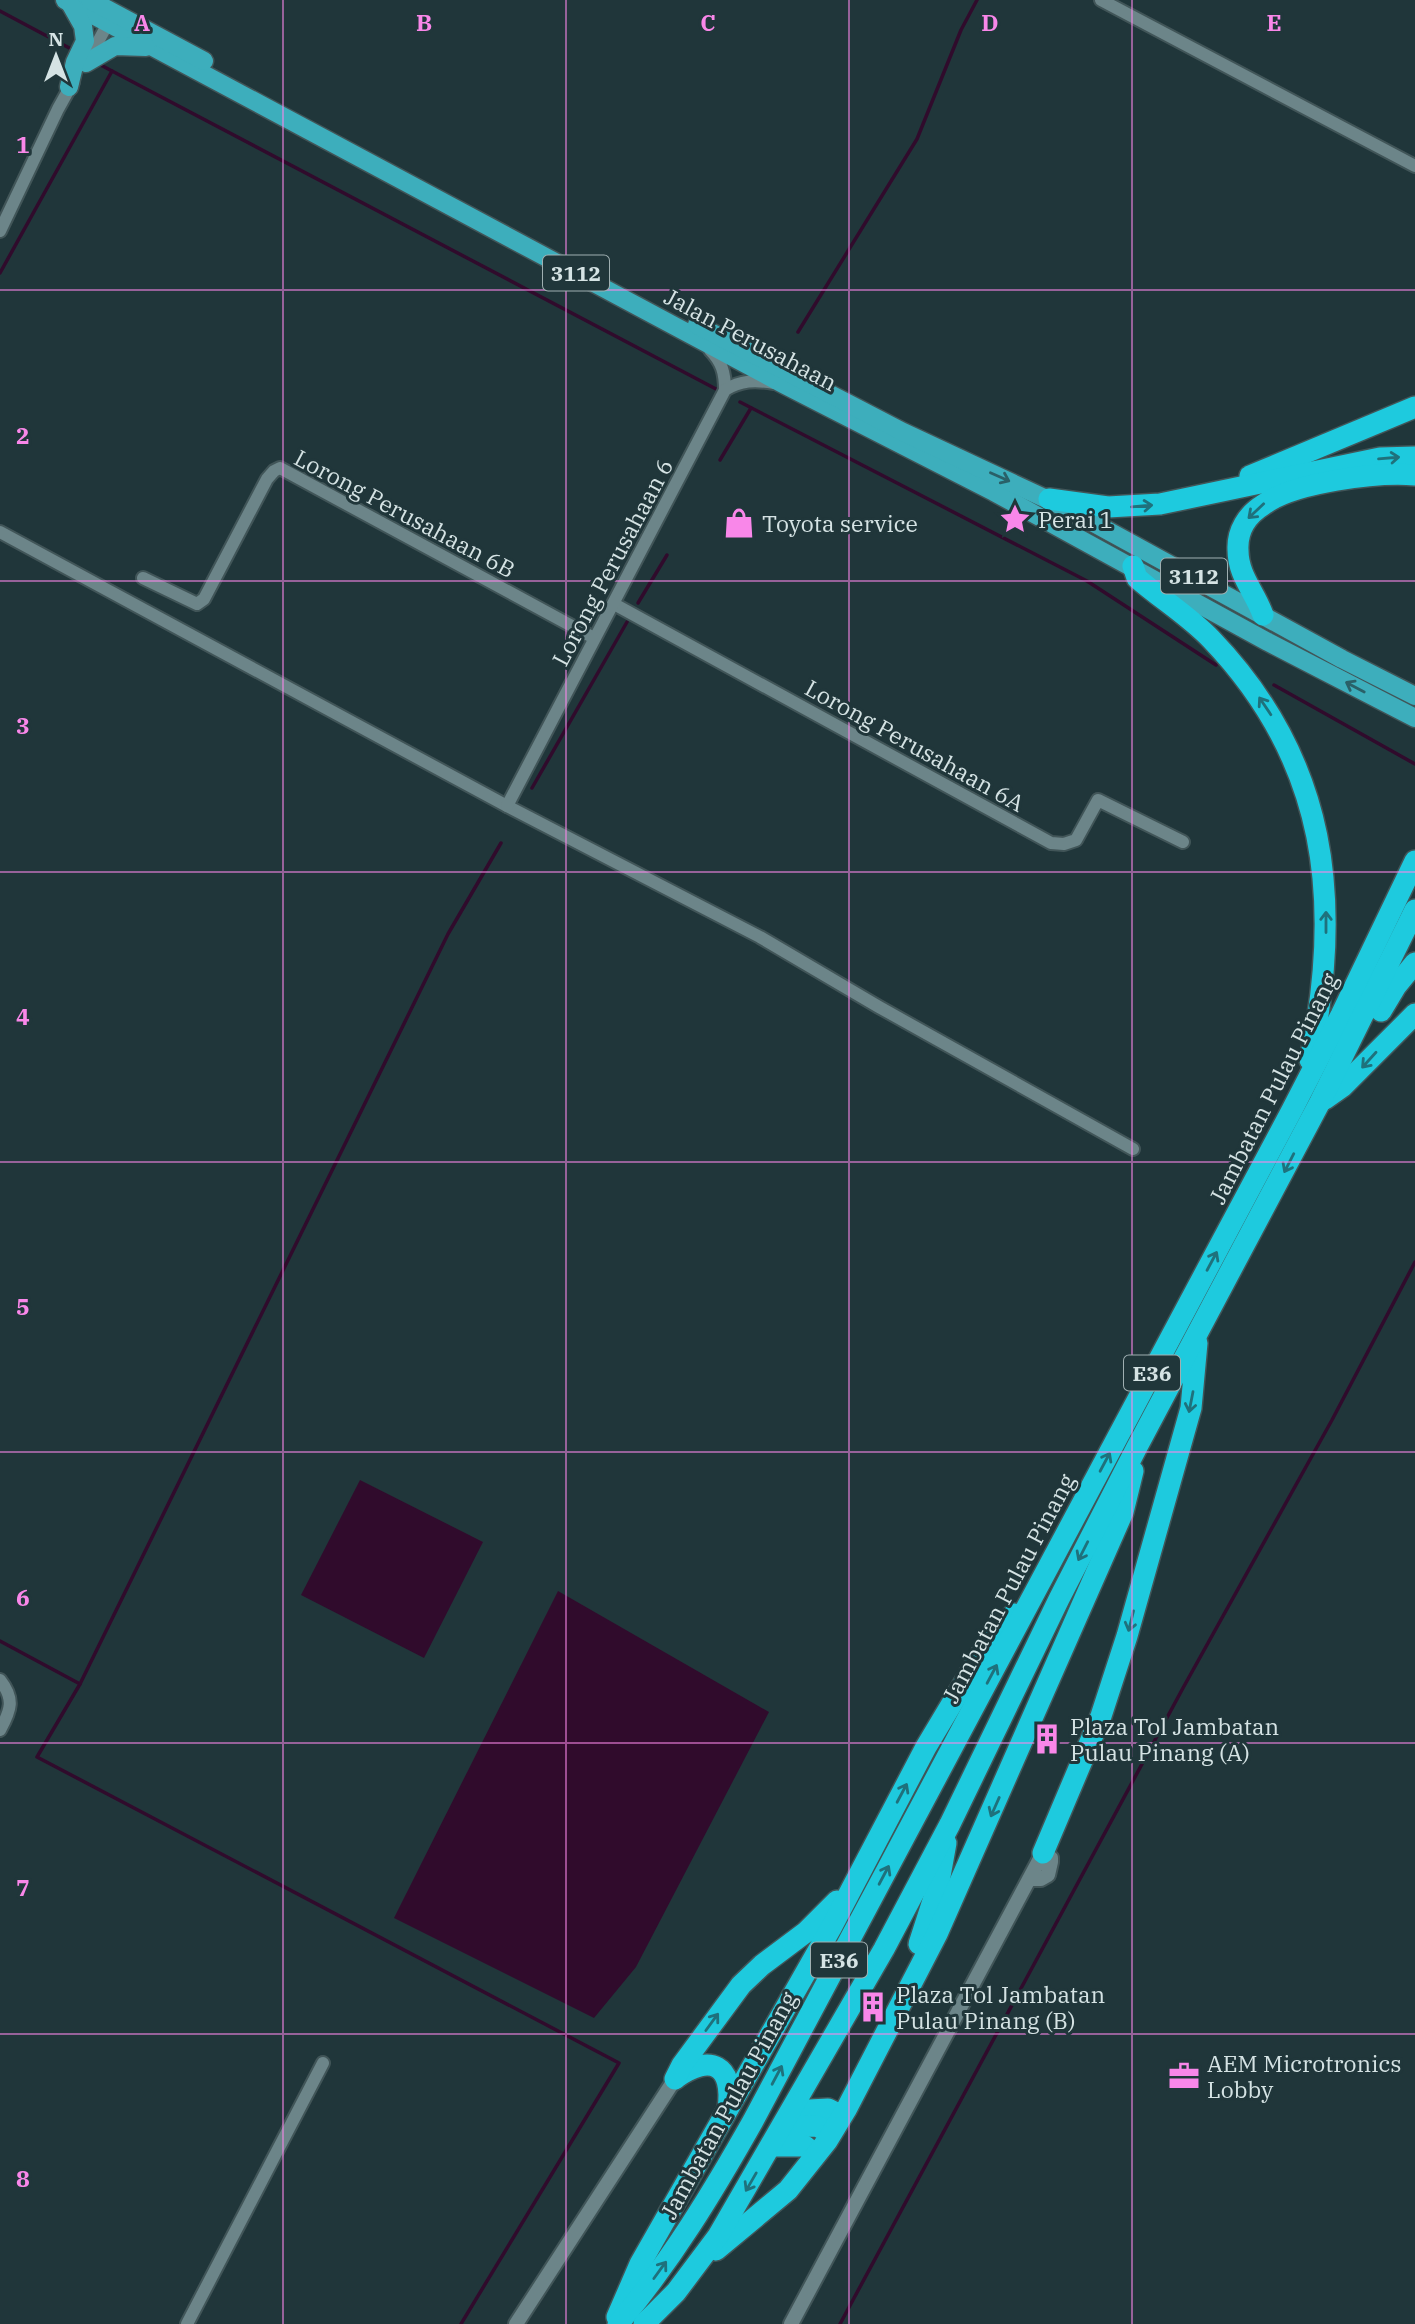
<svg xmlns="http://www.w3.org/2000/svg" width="1415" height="2324" viewBox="0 0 1415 2324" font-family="'IBM Plex Serif',serif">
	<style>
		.water { fill: #300b2c }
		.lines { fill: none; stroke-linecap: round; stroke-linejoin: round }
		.stream { stroke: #300b2c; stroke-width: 3.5 }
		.minor-casing { stroke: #415558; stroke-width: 16 }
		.tertiary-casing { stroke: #415558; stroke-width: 18 }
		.primary-casing { stroke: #415558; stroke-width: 21 }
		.motorway-casing { stroke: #415558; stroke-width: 24 }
		.minor { stroke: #6c8589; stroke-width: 12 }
		.tertiary { stroke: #6c8589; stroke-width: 14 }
		.primary { stroke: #3daebc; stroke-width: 18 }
		.motorway { stroke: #1ecade; stroke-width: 21 }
		.oneway { stroke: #1f717c }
		.oneway2 { stroke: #2a6068 }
		.grid { fill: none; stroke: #f987e9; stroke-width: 2; stroke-opacity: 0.55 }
		.labels { text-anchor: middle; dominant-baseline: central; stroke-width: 6; stroke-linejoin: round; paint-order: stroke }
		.shield { fill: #20363a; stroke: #9fafb1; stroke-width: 2 }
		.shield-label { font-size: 21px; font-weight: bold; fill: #d5e3e4 }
		.street-label { font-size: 23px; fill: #d5e3e4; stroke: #20363a }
		.poi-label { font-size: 23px; fill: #d5e3e4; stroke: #20363a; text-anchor: start }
		.grid-label { font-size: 23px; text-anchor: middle; font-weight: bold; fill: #f987e9; stroke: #20363a; stroke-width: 6; stroke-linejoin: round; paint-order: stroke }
	</style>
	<rect width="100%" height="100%" fill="#20363a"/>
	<!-- water -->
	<g class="water">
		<path d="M360 1480 483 1542 424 1658 301 1595Z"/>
		<path d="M558 1591 769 1712 636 1967 594 2018 394 1918Z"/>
	</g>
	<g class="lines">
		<!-- stream -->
		<g class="stream">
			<path d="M0 11 75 51"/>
			<path d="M97 63 112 71"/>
			<path d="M0 273 112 71 716 389"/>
			<path d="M798 332 917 139 961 30 977 0"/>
			<path d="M740 402 1087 581 1216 665"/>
			<path d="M720 460 751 408"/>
			<path d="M638 603 667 555"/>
			<path d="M1274 685 1415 764"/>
			<path d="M532 788 627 622"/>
			<path d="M0 1641 80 1684 37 1757 619 2063 461 2324"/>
			<path d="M80 1684 448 934 501 843"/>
			<path d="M840 2324 1183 1688 1332 1420 1415 1262"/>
		</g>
		<!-- minor casing -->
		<g class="minor-casing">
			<g id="minor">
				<path d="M1101 0 1415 166"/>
				<path d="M87 62 112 16"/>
				<path d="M0 231 58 109 73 82"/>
				<path d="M710 350C722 362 725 373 725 390"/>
				<path d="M0 532 507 806 760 937 879 1007 1133 1149"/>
				<path d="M143 578 197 604 204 599 267 479 274 471 280 468 594 638"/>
				<path d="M614 604 1051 843 1064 844 1076 840 1098 800 1183 842"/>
				<path d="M507 806 725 390C741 380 755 380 774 383"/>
				<path d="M0 1680C15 1699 11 1710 0 1730"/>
				<path d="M187 2324 323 2063"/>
			</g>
		</g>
		<!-- tertiary casing -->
		<g class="tertiary-casing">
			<g id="tertiary">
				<path d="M516 2324 675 2079"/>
				<path d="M791 2324 1043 1853 1051 1858V1862L1048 1875 1041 1879H1029"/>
			</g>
		</g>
		<!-- primary casing -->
		<g class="primary-casing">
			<g id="primary">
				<path d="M65 0 783 384 994 492 1268 642 1415 718"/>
				<path d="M90 0 204 61"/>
				<path d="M86 63 115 46 146 47"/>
				<path d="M69 87 75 62 85 41 83 26 70 3"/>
				<path d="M697 325 903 432 1072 511 1342 659 1415 696"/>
			</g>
		</g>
		<!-- motorway casing -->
		<g class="motorway-casing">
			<g id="motorway">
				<path d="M1250 476 1415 407"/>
				<path d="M1049 499 1108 507 1160 504 1380 458 1415 457"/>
				<path d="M1133 566 1137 578C1161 599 1189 616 1211 639 1328 761 1343 901 1310 1060"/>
				<path d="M1263 615C1255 592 1238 576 1238 550 1237 531 1247 515 1263 505 1294 482 1377 472 1415 475"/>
				<path d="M1381 1011 1396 986 1415 963"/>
				<path d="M1325 1099 1342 1087 1415 1014"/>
				<path d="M1043 1853 1101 1716 1127 1636 1191 1408 1197 1343"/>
				<path d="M919 1944 939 1882 946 1843"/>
				<path d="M676 2078C711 2053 734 2065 728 2109"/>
				<path d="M675 2079 682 2065 741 1985 762 1965 806 1932 837 1901"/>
				<path d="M791 2111 828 2109 836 2113"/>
				<path d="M782 2127 817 2126 826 2131"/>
				<path d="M771 2146H805L811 2151"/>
				<path d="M716 2250 788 2190 827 2141 847 2108 937 1934 1123 1512 1133 1471"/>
				<path d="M617 2317 640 2264 831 1928 926 1747 984 1650 1014 1614"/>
				<path d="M618 2324C671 2261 713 2192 753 2121L1292 1110 1341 1015 1415 861"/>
				<path d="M644 2324 676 2292 718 2236 884 1949 950 1824 1059 1599 1137 1447 1320 1102 1415 910"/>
			</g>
		</g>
		<!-- minor -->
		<use href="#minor" class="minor"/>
		<!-- tertiary -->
		<use href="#tertiary" class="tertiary"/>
		<!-- primary -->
		<use href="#primary" class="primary"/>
		<!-- motorway -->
		<use href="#motorway" class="motorway"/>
	</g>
	<!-- one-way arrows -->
	<defs><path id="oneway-shaft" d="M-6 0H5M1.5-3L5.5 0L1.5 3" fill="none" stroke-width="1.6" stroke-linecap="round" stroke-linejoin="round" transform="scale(1.75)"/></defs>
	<g class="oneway">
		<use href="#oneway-shaft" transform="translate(1389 458) rotate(-5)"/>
		<use href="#oneway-shaft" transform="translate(1142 506) rotate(-5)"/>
		<use href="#oneway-shaft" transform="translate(1256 511) rotate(137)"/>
		<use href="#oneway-shaft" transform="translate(1265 706) rotate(-124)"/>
		<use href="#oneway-shaft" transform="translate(1326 922) rotate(-90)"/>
		<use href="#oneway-shaft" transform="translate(1369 1060) rotate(132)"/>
		<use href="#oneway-shaft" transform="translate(1289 1163) rotate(117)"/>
		<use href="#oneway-shaft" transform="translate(1212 1261) rotate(-62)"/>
		<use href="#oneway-shaft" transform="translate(1191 1402) rotate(101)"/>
		<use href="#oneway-shaft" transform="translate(1105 1462) rotate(-62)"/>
		<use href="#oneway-shaft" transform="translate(1083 1551) rotate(117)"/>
		<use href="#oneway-shaft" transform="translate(1131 1621) rotate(104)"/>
		<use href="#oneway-shaft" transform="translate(992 1674) rotate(-62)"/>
		<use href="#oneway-shaft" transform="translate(902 1793) rotate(-62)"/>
		<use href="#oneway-shaft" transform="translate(995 1807) rotate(114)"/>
		<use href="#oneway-shaft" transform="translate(884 1875) rotate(-62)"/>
		<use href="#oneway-shaft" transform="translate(712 2022) rotate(-54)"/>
		<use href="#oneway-shaft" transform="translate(777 2075) rotate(-62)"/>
		<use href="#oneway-shaft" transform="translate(751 2182) rotate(120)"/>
		<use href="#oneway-shaft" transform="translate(660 2270) rotate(-54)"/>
	</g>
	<g class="oneway2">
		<use href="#oneway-shaft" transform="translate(1000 477) rotate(24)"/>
		<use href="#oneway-shaft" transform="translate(1355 687) rotate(-152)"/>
	</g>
	<!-- grid -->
	<path class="grid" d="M283 0V2324M566 0V2324M849 0V2324M1132 0V2324M0 290H1415M0 581H1415M0 872H1415M0 1162H1415M0 1452H1415M0 1743H1415M0 2034H1415"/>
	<!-- icons -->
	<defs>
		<g id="sight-bare" transform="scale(2.415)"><path d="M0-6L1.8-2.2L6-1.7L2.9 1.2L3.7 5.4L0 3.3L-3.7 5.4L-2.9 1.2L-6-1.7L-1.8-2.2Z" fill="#f987e9" stroke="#20363a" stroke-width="2.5" paint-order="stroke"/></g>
		<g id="shop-bare" transform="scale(2.415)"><path d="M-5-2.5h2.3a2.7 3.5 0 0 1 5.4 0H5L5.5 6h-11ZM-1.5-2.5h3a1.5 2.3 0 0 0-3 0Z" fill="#f987e9" stroke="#20363a" stroke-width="2.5" paint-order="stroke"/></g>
		<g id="building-bare" transform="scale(2.415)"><path d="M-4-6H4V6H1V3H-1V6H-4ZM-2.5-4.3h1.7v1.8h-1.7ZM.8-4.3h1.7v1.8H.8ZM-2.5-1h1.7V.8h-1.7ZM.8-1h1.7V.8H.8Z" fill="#f987e9" stroke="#20363a" stroke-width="2.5" paint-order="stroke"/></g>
		<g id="office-bare" transform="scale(2.415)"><path d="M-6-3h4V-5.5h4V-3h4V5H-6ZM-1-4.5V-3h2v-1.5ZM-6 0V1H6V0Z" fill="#f987e9" stroke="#20363a" stroke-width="2.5" paint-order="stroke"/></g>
	</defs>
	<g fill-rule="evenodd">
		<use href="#sight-bare" x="1015" y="519"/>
		<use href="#shop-bare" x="739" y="523"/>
		<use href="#building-bare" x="1047" y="1739"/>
		<use href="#building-bare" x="873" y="2007"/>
		<use href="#office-bare" x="1184" y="2076"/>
	</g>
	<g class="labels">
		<!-- shield labels -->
		<g class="shield">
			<rect x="543" y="255.5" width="66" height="35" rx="5"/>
			<rect x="1161" y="558.5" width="66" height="35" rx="5"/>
			<rect x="1124" y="1355.5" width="56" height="35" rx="5"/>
			<rect x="811" y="1942.5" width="56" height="35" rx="5"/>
		</g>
		<g class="shield-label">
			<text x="576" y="273">3112</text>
			<text x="1194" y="576">3112</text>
			<text x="1152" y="1373">E36</text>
			<text x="839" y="1960">E36</text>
		</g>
		<!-- street labels -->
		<g class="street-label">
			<text transform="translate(751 339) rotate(28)">Jalan Perusahaan</text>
			<text transform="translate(405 513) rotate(28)">Lorong Perusahaan 6B</text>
			<text transform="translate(612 562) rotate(-62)">Lorong Perusahaan 6</text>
			<text transform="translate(915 745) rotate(29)">Lorong Perusahaan 6A</text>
			<text transform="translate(1273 1088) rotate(-63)">Jambatan Pulau Pinang</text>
			<text transform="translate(1008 1588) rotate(-62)">Jambatan Pulau Pinang</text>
			<text transform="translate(728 2105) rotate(-61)">Jambatan Pulau Pinang</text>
		</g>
		<!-- poi labels -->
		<g class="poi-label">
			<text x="1038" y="519">Perai 1</text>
			<text x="762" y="523">Toyota service</text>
			<text x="1070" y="1726">Plaza Tol Jambatan<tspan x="1070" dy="26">Pulau Pinang (A)</tspan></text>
			<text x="896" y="1994">Plaza Tol Jambatan<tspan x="896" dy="26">Pulau Pinang (B)</tspan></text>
			<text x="1207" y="2063">AEM Microtronics<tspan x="1207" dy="26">Lobby</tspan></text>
		</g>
	</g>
	<g class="grid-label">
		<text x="142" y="31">A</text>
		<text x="424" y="31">B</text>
		<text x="708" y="31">C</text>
		<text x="990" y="31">D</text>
		<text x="1274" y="31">E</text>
		<text x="23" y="153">1</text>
		<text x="23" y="444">2</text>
		<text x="23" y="734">3</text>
		<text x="23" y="1025">4</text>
		<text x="23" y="1315">5</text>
		<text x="23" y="1606">6</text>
		<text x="23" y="1896">7</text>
		<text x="23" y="2187">8</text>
	</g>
	<!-- north arrow -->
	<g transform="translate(56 56)" stroke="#20363a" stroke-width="5" paint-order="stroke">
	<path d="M0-5L12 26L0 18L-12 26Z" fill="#d5e3e4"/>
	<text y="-10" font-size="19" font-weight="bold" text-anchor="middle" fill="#d5e3e4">N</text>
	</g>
</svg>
